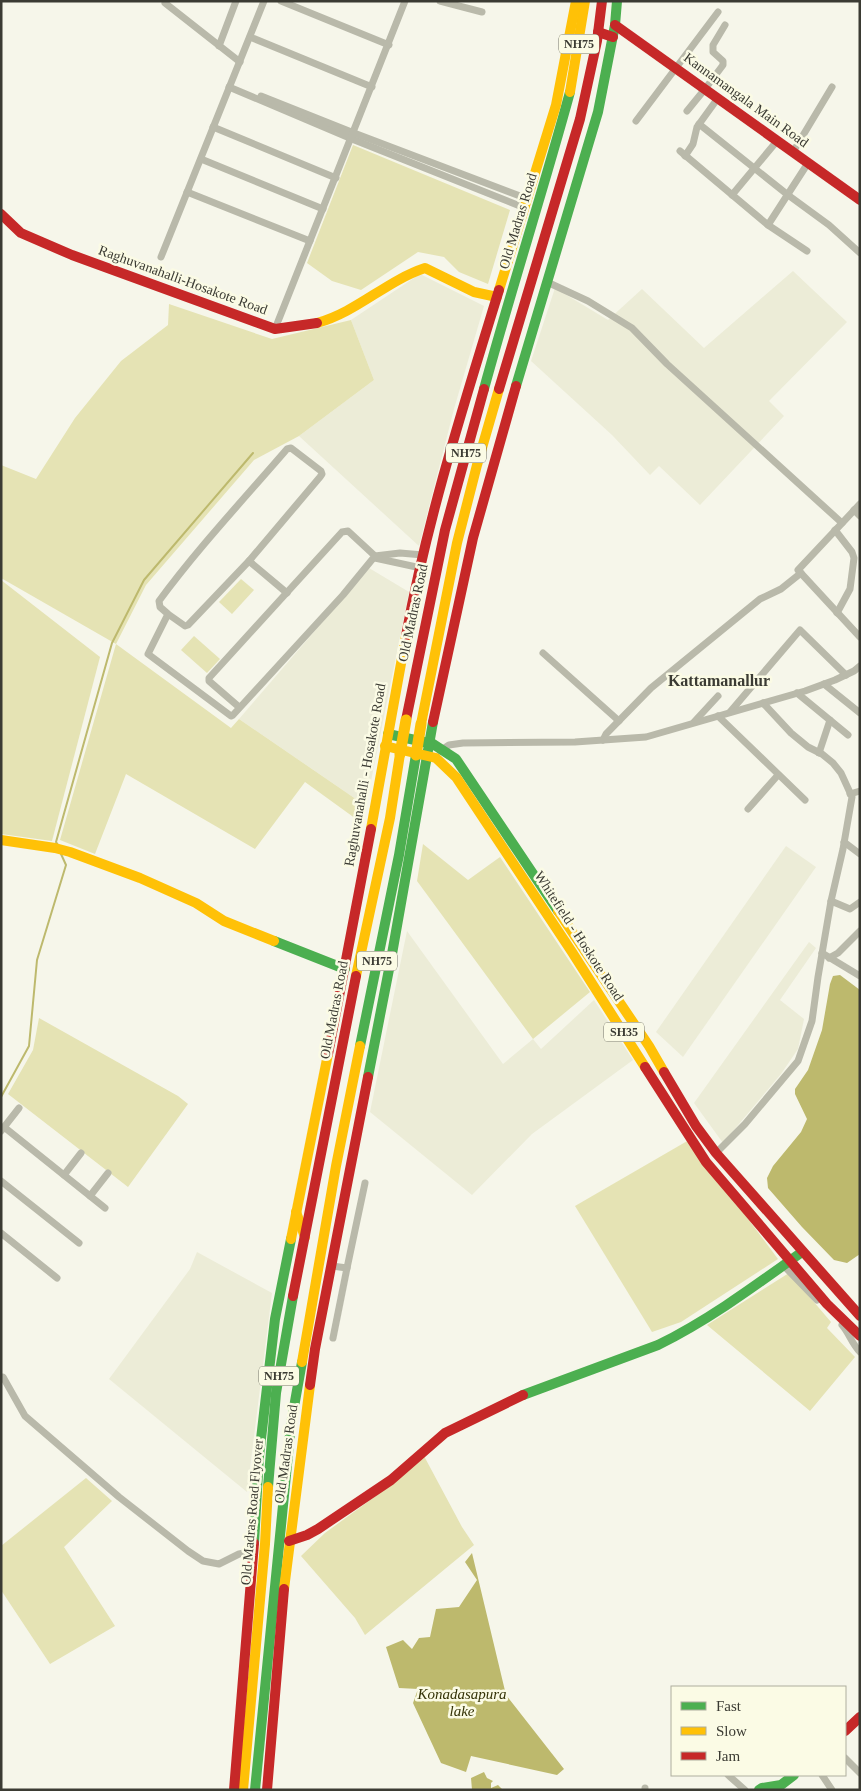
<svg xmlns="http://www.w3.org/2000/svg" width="861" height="1791" viewBox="0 0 861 1791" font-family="Georgia,serif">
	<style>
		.built { fill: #ececd7 }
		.green { fill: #e5e3b4 }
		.water { fill: #bdb96d }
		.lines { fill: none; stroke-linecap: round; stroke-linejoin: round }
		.stream { stroke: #bdb96d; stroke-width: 2 }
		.street { stroke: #b9b9aa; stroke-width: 7 }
		.fast { stroke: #4caf50; stroke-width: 10 }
		.slow { stroke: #ffc107; stroke-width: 10 }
		.jam { stroke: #c62828; stroke-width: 10 }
		.slow-bridge { stroke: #ffc107; stroke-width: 11 }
		.labels { text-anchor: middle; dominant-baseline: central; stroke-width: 5; stroke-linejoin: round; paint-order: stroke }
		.shield { fill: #fbfbe5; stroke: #757568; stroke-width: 1 }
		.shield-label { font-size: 12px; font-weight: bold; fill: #3b3b33 }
		.street-label { font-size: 14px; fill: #3b3b33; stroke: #fbfbe5 }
		.water-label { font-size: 15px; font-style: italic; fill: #353307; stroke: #fbfbe5 }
		.quarter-label { font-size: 16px; font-weight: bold; fill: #3b3b33; stroke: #fbfbe5 }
	</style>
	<rect width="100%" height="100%" fill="#f6f6ea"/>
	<!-- built -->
	<g class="built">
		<path d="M793 271 847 322 769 401 784 416 700 505 659 466 650 475 612 435 531 361 555 288 608 320 642 289 704 348Z"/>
		<path d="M420 274 484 306 454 409 419 546 299 436 374 380 351 320Z"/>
		<path d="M369 568 409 592 366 806 239 719Z"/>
		<path d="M786 846 816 867 683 1057 656 1032Z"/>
		<path d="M407 931 503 1064 533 1039 541 1049 594 1000 633 1060 532 1134 472 1195 370 1112Z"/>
		<path d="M809 942 816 948 780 1000 804 1019 798 1049 781 1074 723 1143 694 1103Z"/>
		<path d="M197 1252 272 1293 247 1492 109 1379 190 1269Z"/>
	</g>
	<!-- green -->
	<g class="green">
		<path d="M353 145 510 210 488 284 459 272 444 257 418 252 361 290 332 281 307 263Z"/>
		<path d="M169 304 272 339 351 320 374 380 299 436 254 460 146 585 116 644 231 728 239 719 366 806 363 824 305 782 255 849 126 774 95 854 60 840 116 644 1 578V465L36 479 75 418 121 361 168 325Z"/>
		<path d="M241 579 254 590 232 614 219 602Z"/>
		<path d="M1 580 100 657 52 841 1 834Z"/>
		<path d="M194 636 220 659 207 673 181 650Z"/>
		<path d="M423 844 468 880 500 857 590 992 533 1039 417 881Z"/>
		<path d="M39 1018 178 1096 188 1104 128 1187 8 1094 33 1050Z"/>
		<path d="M689 1140 778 1259 681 1322 652 1332 575 1206Z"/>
		<path d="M789 1273 831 1322 827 1328 855 1357 810 1411 707 1325Z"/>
		<path d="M424 1456 462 1527 474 1545 365 1635 355 1618 301 1556 325 1533 380 1493Z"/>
		<path d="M86 1478 112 1501 64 1547 115 1626 50 1664 1 1590V1546Z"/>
	</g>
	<!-- water -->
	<g class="water">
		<path d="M840 975 860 990V1254L847 1263 834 1260 802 1227 768 1188 767 1178 773 1166 801 1132 807 1119 795 1094V1089L808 1070 822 1030 830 984 833 976Z"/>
		<path d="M472 1553 506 1695 564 1769 557 1775 471 1756 466 1772 441 1763 413 1703 418 1689 399 1688 386 1647 403 1640 412 1649 419 1638 430 1637 436 1609 459 1607 477 1580 465 1562Z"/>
		<path d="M484 1772 487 1778 493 1781 491 1783V1788L498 1785 503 1790H472L471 1778Z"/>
	</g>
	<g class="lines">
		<!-- stream -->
		<g class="stream">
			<path d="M58 845 56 842 112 643 144 580 253 453"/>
			<path d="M1 1097 29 1046 37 960 66 865 61 854"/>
		</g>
		<!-- street -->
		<g class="street">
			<path d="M281 1 389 45"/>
			<path d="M440 1 482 12"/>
			<path d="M165 3 240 62"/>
			<path d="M250 37 372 87"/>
			<path d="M219 46 236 1"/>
			<path d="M229 87 352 139 525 208"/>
			<path d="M261 96 354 133 528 199"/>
			<path d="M687 111 705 89 723 65V61L713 52V45L725 25"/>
			<path d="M636 121 718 12"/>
			<path d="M699 124 788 195 829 225 860 253"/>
			<path d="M213 127 336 178"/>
			<path d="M680 151 768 225 807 251"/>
			<path d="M793 152 832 87"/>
			<path d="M685 156 693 144 697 127 718 98"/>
			<path d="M201 159 323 209"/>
			<path d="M187 192 310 241"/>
			<path d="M732 195 777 141"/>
			<path d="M768 225 808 163"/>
			<path d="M161 257 264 1"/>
			<path d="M547 282 588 301 632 328 667 364 842 523"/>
			<path d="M275 329 405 1"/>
			<path d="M860 504 798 570 860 637"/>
			<path d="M854 510 860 516"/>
			<path d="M835 530 852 552 854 558 850 589 837 613"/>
			<path d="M375 556 400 553 423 555"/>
			<path d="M375 558 421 568"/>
			<path d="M249 561 287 593"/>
			<path d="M168 614 185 626 188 625 249 561 320 477 322 474 321 471 291 448 287 449C244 499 198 548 159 601L160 607 168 614 148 654 231 716 233 715 343 595 375 556 348 531 342 532 209 678V681L239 707"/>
			<path d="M543 653 619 721"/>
			<path d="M824 684 860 713"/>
			<path d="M797 693 848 735"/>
			<path d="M730 712 800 630 846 675"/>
			<path d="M718 716 805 800"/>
			<path d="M694 722 718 696"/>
			<path d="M603 740 606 734 651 688 760 599 781 589 801 573"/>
			<path d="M440 751 449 745 463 743 575 742 646 737 805 691 835 680 854 671 860 666"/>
			<path d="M819 753 830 720"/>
			<path d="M850 794 860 791"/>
			<path d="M748 809 778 775"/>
			<path d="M844 842 860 854"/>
			<path d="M831 901 850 909 860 902"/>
			<path d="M822 953 860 976"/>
			<path d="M829 958 838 953 860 931"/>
			<path d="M4 1127 105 1208"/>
			<path d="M1 1131 19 1108"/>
			<path d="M716 1153 745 1124 798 1061 812 1021 818 977 831 901 843 849 852 797 841 773 833 763 822 754 808 747 791 733 763 703"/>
			<path d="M64 1175 81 1153"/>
			<path d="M1 1181 79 1243"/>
			<path d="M90 1196 108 1173"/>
			<path d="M1 1233 57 1278"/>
			<path d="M332 1266 347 1268 365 1183"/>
			<path d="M784 1266 817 1300"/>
			<path d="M842 1325C849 1333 852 1344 860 1352"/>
			<path d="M333 1338 347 1268"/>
			<path d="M1 1377H3L25 1416 119 1497 188 1551 203 1561 219 1564 239 1554 254 1551"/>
			<path d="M845 1758 860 1773"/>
			<path d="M728 1775 745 1790"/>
			<path d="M822 1775 832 1790"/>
			<path d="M645 1790V1788"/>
		</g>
		<!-- fast -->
		<g class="fast">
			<path d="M516 386 598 112 615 25 617 1"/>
			<path d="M484 389C511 290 543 191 570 92"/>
			<path d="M388 734 433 744 456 759 558 911"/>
			<path d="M274 941 345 969"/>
			<path d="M360 1046 399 855 416 755"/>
			<path d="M368 1077 392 954 433 722"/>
			<path d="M523 1395 658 1345C709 1320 756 1285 802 1252"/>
			<path d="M268 1487 276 1393 293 1296"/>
			<path d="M254 1543 259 1456 275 1319 291 1239"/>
			<path d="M255 1790 291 1424 302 1362"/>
			<path d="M759 1790 762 1788 781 1785 794 1775"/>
		</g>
		<!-- slow -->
		<g class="slow">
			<path d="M570 92 585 1"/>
			<path d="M499 290 556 105 576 1"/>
			<path d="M317 323C357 312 386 281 425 268L474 292 497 297"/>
			<path d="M421 724 457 543 477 465 499 389"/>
			<path d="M385 746 436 758 456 777 572 952 645 1067"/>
			<path d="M371 829 406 636"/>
			<path d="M1 840 55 848 70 852 140 878 196 903 224 921 274 941"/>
			<path d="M558 911 649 1046 664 1072"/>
			<path d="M356 976 390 818 400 754"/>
			<path d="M296 1212 305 1237"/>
			<path d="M291 1239 328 1054"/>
			<path d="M302 1362 336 1166 360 1046"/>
			<path d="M284 1589 310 1385"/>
			<path d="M243 1790 265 1544 268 1487"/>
		</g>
		<!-- jam -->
		<g class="jam">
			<path d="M615 25 860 200"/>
			<path d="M598 32 613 37"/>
			<path d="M1 214 21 233 72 255 275 329 317 323"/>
			<path d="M499 389 580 119 597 41 602 1"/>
			<path d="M406 636C427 519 464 404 499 290"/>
			<path d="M406 720 445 530 484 389"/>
			<path d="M433 722 473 538 516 386"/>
			<path d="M328 1054 371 829"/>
			<path d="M645 1067 706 1162 827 1304 860 1336"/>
			<path d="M664 1072 696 1126 716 1153 860 1316"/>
			<path d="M293 1296 356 976"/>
			<path d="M310 1385 315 1349 368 1077"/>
			<path d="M289 1541 307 1535 318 1529 391 1480 445 1433 523 1395"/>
			<path d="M845 1731 860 1717"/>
			<path d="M234 1790 254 1543"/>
			<path d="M267 1790 284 1589"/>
		</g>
		<!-- slow-bridge -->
		<g class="slow-bridge">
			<path d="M400 754 406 720"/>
			<path d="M416 755 421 724"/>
		</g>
	</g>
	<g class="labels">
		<!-- shield labels -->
		<g class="shield">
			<rect x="559" y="34.5" width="40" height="19" rx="4"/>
			<rect x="446" y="443.5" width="40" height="19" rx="4"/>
			<rect x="357" y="951.5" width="40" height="19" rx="4"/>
			<rect x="604" y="1022.5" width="40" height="19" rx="4"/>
			<rect x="259" y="1366.5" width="40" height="19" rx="4"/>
		</g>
		<g class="shield-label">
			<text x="579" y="44">NH75</text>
			<text x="466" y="453">NH75</text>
			<text x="377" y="961">NH75</text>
			<text x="624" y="1032">SH35</text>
			<text x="279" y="1376">NH75</text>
		</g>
		<!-- street labels -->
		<g class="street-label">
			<text transform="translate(746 100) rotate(36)">Kannamangala Main Road</text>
			<text transform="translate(518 221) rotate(-73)">Old Madras Road</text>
			<text transform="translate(183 280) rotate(20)">Raghuvanahalli-Hosakote Road</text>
			<text transform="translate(413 613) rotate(-78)">Old Madras Road</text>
			<text transform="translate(365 775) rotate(-80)">Raghuvanahalli - Hosakote Road</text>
			<text transform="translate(579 936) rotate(57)">Whitefield - Hoskote Road</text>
			<text transform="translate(334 1010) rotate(-79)">Old Madras Road</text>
			<text transform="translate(286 1454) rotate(-82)">Old Madras Road</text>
			<text transform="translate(252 1512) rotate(-85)">Old Madras Road Flyover</text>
		</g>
		<!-- water labels -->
		<g class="water-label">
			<text x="462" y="1694">Konadasapura<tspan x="462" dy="17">lake</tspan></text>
		</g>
		<!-- quarter labels -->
		<g class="quarter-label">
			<text x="719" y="680">Kattamanallur</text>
		</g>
	</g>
	<!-- border -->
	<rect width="861" height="1791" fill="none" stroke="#3b3b33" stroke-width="5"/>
	<!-- legend -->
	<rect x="671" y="1686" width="175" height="90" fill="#fbfbe5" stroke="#aeae9e"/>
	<rect x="681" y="1702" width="25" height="8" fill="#4caf50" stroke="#aeae9e"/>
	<text x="716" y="1711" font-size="15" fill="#3b3b33">Fast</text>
	<rect x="681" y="1727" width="25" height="8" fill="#ffc107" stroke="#aeae9e"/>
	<text x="716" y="1736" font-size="15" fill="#3b3b33">Slow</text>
	<rect x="681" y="1752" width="25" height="8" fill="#c62828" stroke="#aeae9e"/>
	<text x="716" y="1761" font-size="15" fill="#3b3b33">Jam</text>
</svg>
